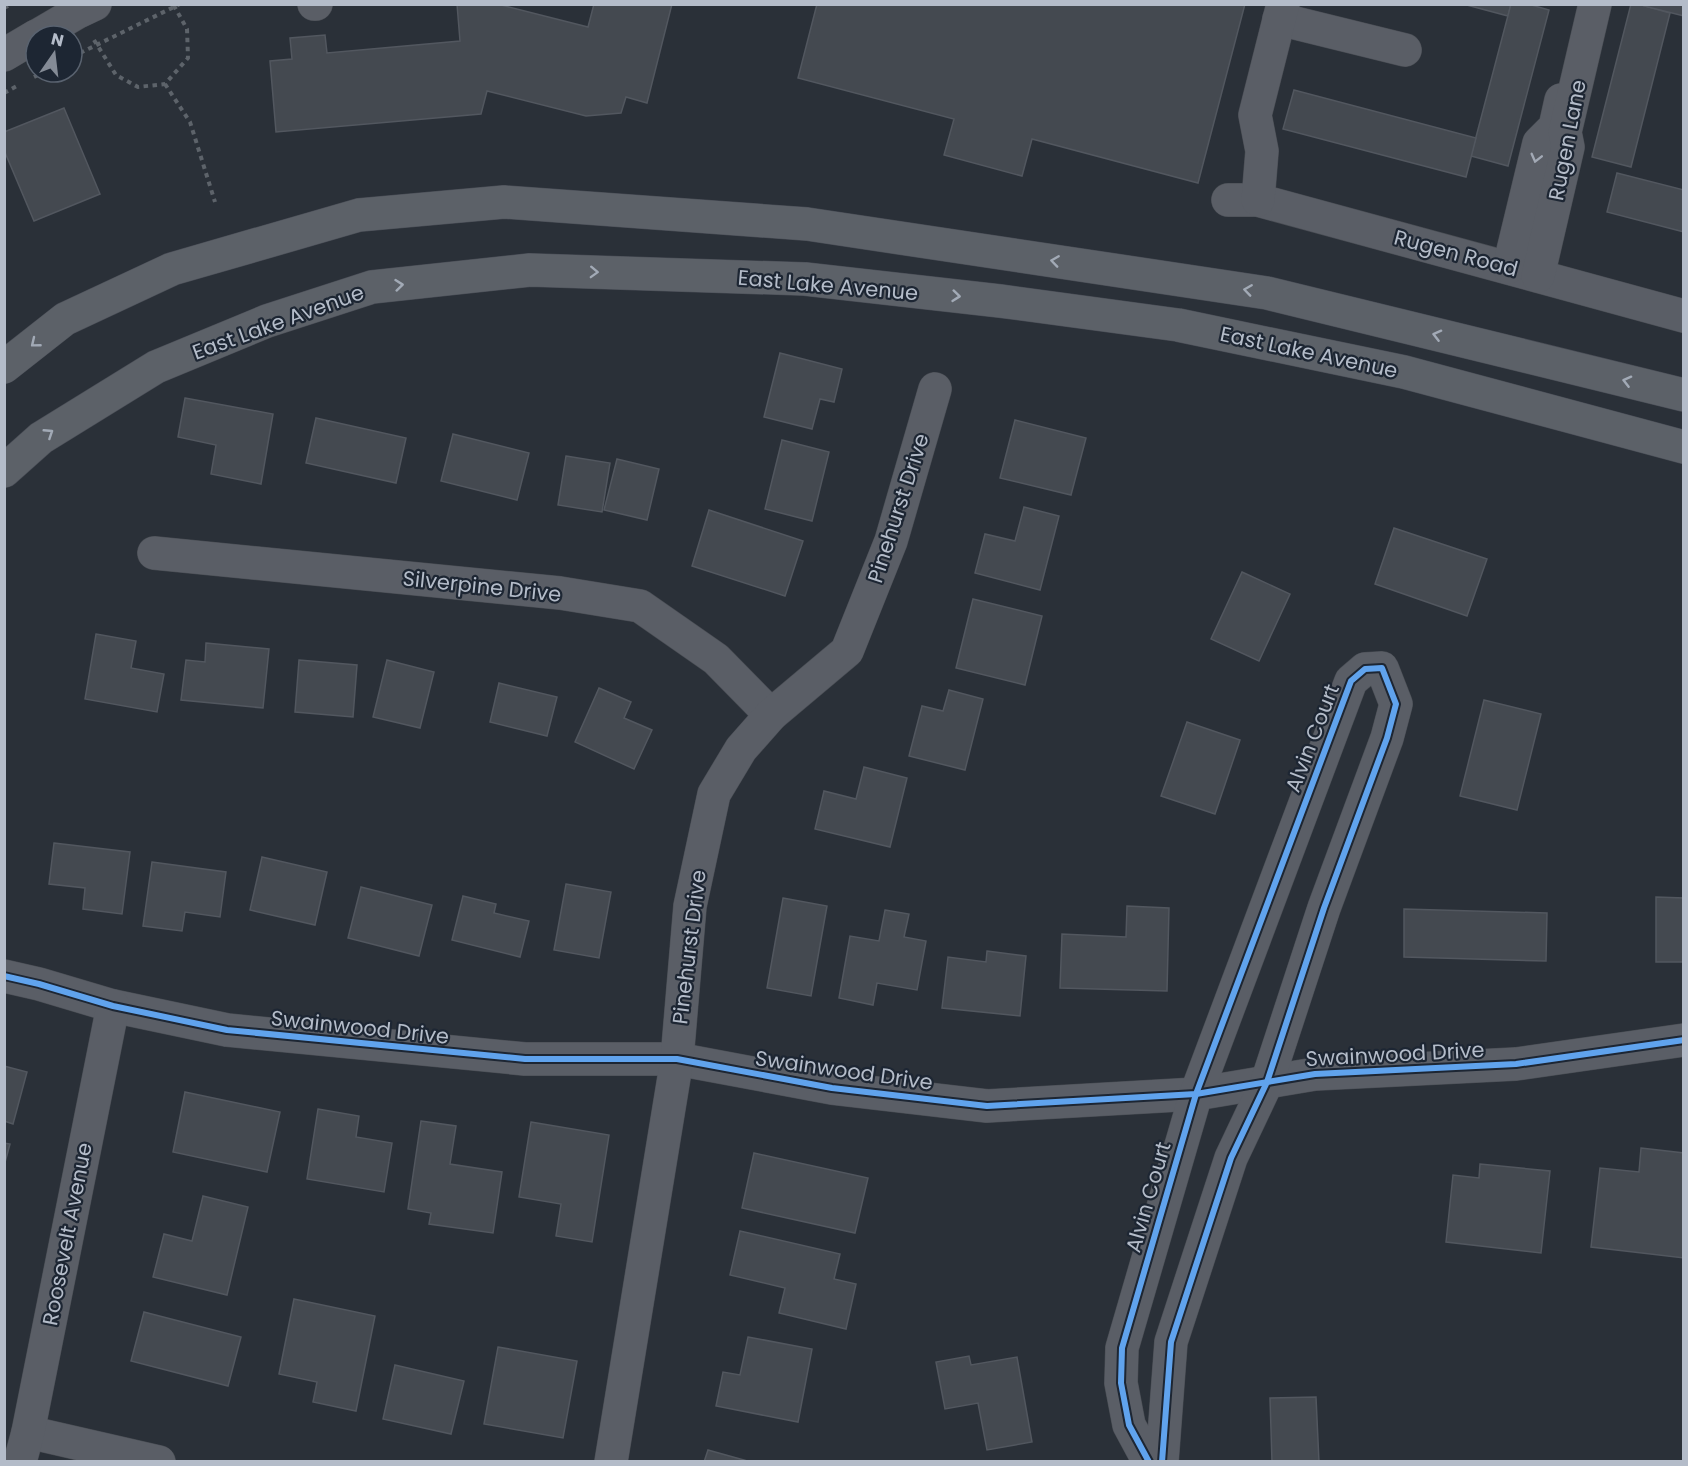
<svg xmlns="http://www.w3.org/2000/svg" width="1688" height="1466" viewBox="0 0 1688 1466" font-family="Poppins,sans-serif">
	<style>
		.building { fill: #444950; stroke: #52575f; stroke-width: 1.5 }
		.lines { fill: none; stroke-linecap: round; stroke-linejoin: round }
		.minor-casing { stroke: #484c53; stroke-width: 34 }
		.major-casing { stroke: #484c55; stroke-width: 34 }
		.path { stroke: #5d636a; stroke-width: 4; stroke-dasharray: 4.5 4.5; stroke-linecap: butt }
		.minor { stroke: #5a5e66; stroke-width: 33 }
		.major { stroke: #5c6168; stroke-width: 33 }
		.cycleway-casing { stroke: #1d2633; stroke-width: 10 }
		.cycleway { stroke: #60a3ed; stroke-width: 6 }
		.oneway { stroke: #a2a9b5 }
		.oneway2 { stroke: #a2aab6 }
		.labels { text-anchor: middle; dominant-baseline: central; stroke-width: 4.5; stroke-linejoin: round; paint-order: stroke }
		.street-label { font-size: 21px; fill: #b4bcc9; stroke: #1d2633 }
	</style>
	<rect width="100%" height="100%" fill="#2a3038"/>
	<!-- building -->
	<g class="building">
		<path d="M457 4H497L588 27 594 4H672L647 103 626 97 621 113 586 116 487 91 481 114 276 132 270 61 292 59 290 38 325 35 327 53 460 41Z"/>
		<path d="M817 4H1245L1198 183 1032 139 1022 176 944 155 954 119 798 78Z"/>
		<path d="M1463 4H1511L1508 16Z"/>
		<path d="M1511 4H1528L1549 10 1508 166 1471 156Z"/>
		<path d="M1631 4H1638L1670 13 1631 167 1592 157Z"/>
		<path d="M1644 4H1684V16L1644 6Z"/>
		<path d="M1294 90 1476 138 1466 177 1283 129Z"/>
		<path d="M64 108 100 194 34 221 4 150V132Z"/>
		<path d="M1617 173 1684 190V232L1607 212Z"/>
		<path d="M780 353 842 369 834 402 820 399 812 429 764 417Z"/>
		<path d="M185 398 273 414 261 484 211 474 216 445 178 437Z"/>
		<path d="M316 418 406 438 396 483 306 463Z"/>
		<path d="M1015 420 1086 438 1071 495 1000 478Z"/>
		<path d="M453 434 529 453 517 500 441 481Z"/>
		<path d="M782 440 829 452 812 521 765 509Z"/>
		<path d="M566 456 610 463 602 512 558 505Z"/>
		<path d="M617 459 659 469 647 520 604 510Z"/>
		<path d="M1024 507 1059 516 1040 590 975 573 985 534 1015 541Z"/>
		<path d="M709 510 803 541 785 596 692 566Z"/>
		<path d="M1394 528 1487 559 1467 616 1375 584Z"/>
		<path d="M1242 572 1290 594 1259 661 1211 639Z"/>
		<path d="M973 599 1042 616 1025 685 956 668Z"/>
		<path d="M96 634 136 641 131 668 164 674 157 712 85 699Z"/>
		<path d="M206 643 269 649 263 708 181 700 186 660 205 662Z"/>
		<path d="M299 660 357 665 353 717 295 712Z"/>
		<path d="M387 660 434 672 420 728 373 717Z"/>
		<path d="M499 683 557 697 547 736 490 722Z"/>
		<path d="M599 688 631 702 624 718 652 730 634 769 575 742Z"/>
		<path d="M949 690 983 699 965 770 909 756 922 706 943 711Z"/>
		<path d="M1484 700 1541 714 1517 810 1460 796Z"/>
		<path d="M1187 722 1240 740 1215 814 1161 796Z"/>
		<path d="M864 767 907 778 890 847 815 829 824 791 856 799Z"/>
		<path d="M54 843 130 852 122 914 83 909 85 888 49 884Z"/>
		<path d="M262 857 327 872 315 925 250 910Z"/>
		<path d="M152 862 226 872 220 917 185 912 182 931 143 926Z"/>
		<path d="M566 884 611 892 599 958 554 950Z"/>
		<path d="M361 887 432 905 419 956 348 938Z"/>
		<path d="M463 896 496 904 494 913 529 921 520 957 452 940Z"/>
		<path d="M1656 897 1684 898V962H1656Z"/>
		<path d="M783 898 827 906 811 996 767 988Z"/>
		<path d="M1127 906 1169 908 1167 991 1060 988 1062 934 1126 937Z"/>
		<path d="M1404 909 1547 913 1546 961 1404 957Z"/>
		<path d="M885 910 909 914 904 937 926 941 917 990 877 983 873 1005 839 998 850 936 879 941Z"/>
		<path d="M987 951 1026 956 1020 1016 942 1008 948 957 986 962Z"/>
		<path d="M4 1066 27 1072 13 1124 4 1121Z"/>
		<path d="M185 1092 280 1112 267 1172 173 1152Z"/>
		<path d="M318 1109 359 1116 356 1137 392 1143 384 1192 307 1179Z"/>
		<path d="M421 1121 456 1126 450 1164 502 1172 493 1233 429 1224 431 1213 408 1209Z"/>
		<path d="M531 1122 609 1135 592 1242 556 1236 561 1204 519 1197Z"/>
		<path d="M4 1143 10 1144 4 1166Z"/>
		<path d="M1641 1148 1684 1153V1258L1591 1247 1600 1168 1639 1172Z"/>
		<path d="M754 1153 868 1178 855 1233 742 1208Z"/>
		<path d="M1480 1164 1550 1171 1541 1253 1446 1242 1453 1175 1479 1178Z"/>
		<path d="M203 1196 248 1207 227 1295 153 1277 164 1234 192 1241Z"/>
		<path d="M740 1231 840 1254 834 1279 856 1284 846 1329 779 1313 785 1288 730 1275Z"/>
		<path d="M294 1299 375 1316 356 1411 313 1402 317 1382 279 1374Z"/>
		<path d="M144 1312 241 1337 228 1386 131 1361Z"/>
		<path d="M748 1337 812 1349 798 1422 716 1406 723 1372 740 1375Z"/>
		<path d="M498 1347 577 1361 563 1438 484 1424Z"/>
		<path d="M969 1356 971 1365 1017 1357 1032 1442 987 1450 978 1403 945 1409 936 1362Z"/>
		<path d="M395 1365 464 1381 451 1434 383 1419Z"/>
		<path d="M1316 1397 1319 1462H1272L1270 1398Z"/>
		<path d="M708 1450 751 1462H704Z"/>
	</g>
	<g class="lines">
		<!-- minor casing -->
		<g class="minor-casing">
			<g id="minor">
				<path d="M314 4H316"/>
				<path d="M1279 19 1405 50"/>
				<path d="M37 36 76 13 95 4"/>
				<path d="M4 55 36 36"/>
				<path d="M1228 200H1258L1684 316"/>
				<path d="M1258 200 1262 151 1255 115 1283 4"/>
				<path d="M1509 267 1539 143 1555 127 1561 100"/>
				<path d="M1538 276 1568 147 1565 132 1595 4"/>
				<path d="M154 553 560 593 640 606 716 659 771 715"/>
				<path d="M4 976 39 984 113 1006 227 1030 525 1059H677L832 1088 987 1106 1196 1094 1315 1074 1516 1064 1684 1040"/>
				<path d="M28 1432 159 1462"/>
				<path d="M20 1462 28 1432 113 1006"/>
				<path d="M611 1462 677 1059 690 906 714 794 741 749 771 715 847 651 891 541 935 389"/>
				<path d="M1149 1462 1129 1425 1121 1383 1122 1348 1196 1094 1351 681 1365 669 1382 668 1396 704 1387 738 1324 908 1267 1082 1231 1158 1171 1342 1162 1462"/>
			</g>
		</g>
		<!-- major casing -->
		<g class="major-casing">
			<g id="major">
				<path d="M4 367 65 319 172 269 359 215 504 202 807 224 1267 293 1684 395"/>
				<path d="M4 471 41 438 156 367 267 321 372 287 530 270 805 279 1000 301 1178 325 1404 372 1684 447"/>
			</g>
		</g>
		<!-- path -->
		<g class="path">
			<path d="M4 8 12 4"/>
			<path d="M94 40 116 75 138 87 165 84 188 58 187 29 173 4"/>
			<path d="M72 57 180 4"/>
			<path d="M34 77 44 72"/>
			<path d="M165 84 190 122 215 202"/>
			<path d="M4 93 17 86"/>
		</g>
		<!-- minor -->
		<use href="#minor" class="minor"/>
		<!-- major -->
		<use href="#major" class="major"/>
		<!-- cycleway casing -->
		<g class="cycleway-casing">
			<g id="cycleway">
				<path d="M4 976 39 984 113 1006 227 1030 525 1059H677L832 1088 987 1106 1196 1094 1315 1074 1516 1064 1684 1040"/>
				<path d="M1149 1462 1129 1425 1121 1383 1122 1348 1196 1094 1351 681 1365 669 1382 668 1396 704 1387 738 1324 908 1267 1082 1231 1158 1171 1342 1162 1462"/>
			</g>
		</g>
		<!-- cycleway -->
		<use href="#cycleway" class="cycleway"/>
	</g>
	<!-- one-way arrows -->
	<defs><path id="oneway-chevron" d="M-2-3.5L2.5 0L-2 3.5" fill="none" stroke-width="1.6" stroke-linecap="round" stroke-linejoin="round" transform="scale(1.5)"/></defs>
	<use class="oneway" href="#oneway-chevron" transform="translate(1536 158) rotate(104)"/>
	<g class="oneway2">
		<use href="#oneway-chevron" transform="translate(1055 261) rotate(-172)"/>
		<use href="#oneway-chevron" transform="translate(594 272) rotate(2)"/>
		<use href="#oneway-chevron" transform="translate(399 285) rotate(-6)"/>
		<use href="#oneway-chevron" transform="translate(1248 290) rotate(-172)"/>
		<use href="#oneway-chevron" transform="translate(956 296) rotate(6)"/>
		<use href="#oneway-chevron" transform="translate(1437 335) rotate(-166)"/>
		<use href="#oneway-chevron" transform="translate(35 343) rotate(141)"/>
		<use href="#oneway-chevron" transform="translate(1627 381) rotate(-166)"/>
		<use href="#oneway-chevron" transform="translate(49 433) rotate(-33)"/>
	</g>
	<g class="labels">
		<!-- street labels -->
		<g class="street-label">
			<text transform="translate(1567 140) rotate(-79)">Rugen Lane</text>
			<text transform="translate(1456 253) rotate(15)">Rugen Road</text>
			<text transform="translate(828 285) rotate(5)">East Lake Avenue</text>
			<text transform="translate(278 322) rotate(-20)">East Lake Avenue</text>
			<text transform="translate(1309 352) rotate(12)">East Lake Avenue</text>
			<text transform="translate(898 508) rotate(-72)">Pinehurst Drive</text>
			<text transform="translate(482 586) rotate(6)">Silverpine Drive</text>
			<text transform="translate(1312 738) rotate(-69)">Alvin Court</text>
			<text transform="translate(689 947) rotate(-83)">Pinehurst Drive</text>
			<text transform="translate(360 1027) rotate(6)">Swainwood Drive</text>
			<text transform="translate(1395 1054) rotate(-3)">Swainwood Drive</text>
			<text transform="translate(844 1070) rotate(8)">Swainwood Drive</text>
			<text transform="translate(1148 1197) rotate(-74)">Alvin Court</text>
			<text transform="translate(67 1234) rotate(-79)">Roosevelt Avenue</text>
		</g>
	</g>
	<!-- border -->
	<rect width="1688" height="1466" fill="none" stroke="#b4bcc9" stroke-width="12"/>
	<!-- north arrow -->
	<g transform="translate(54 54) rotate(14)"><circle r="28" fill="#1d2633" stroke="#59626f" stroke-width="1.5"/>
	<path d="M0-4.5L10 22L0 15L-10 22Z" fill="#848b96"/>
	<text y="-9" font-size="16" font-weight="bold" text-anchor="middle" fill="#b4bcc9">N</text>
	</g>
</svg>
